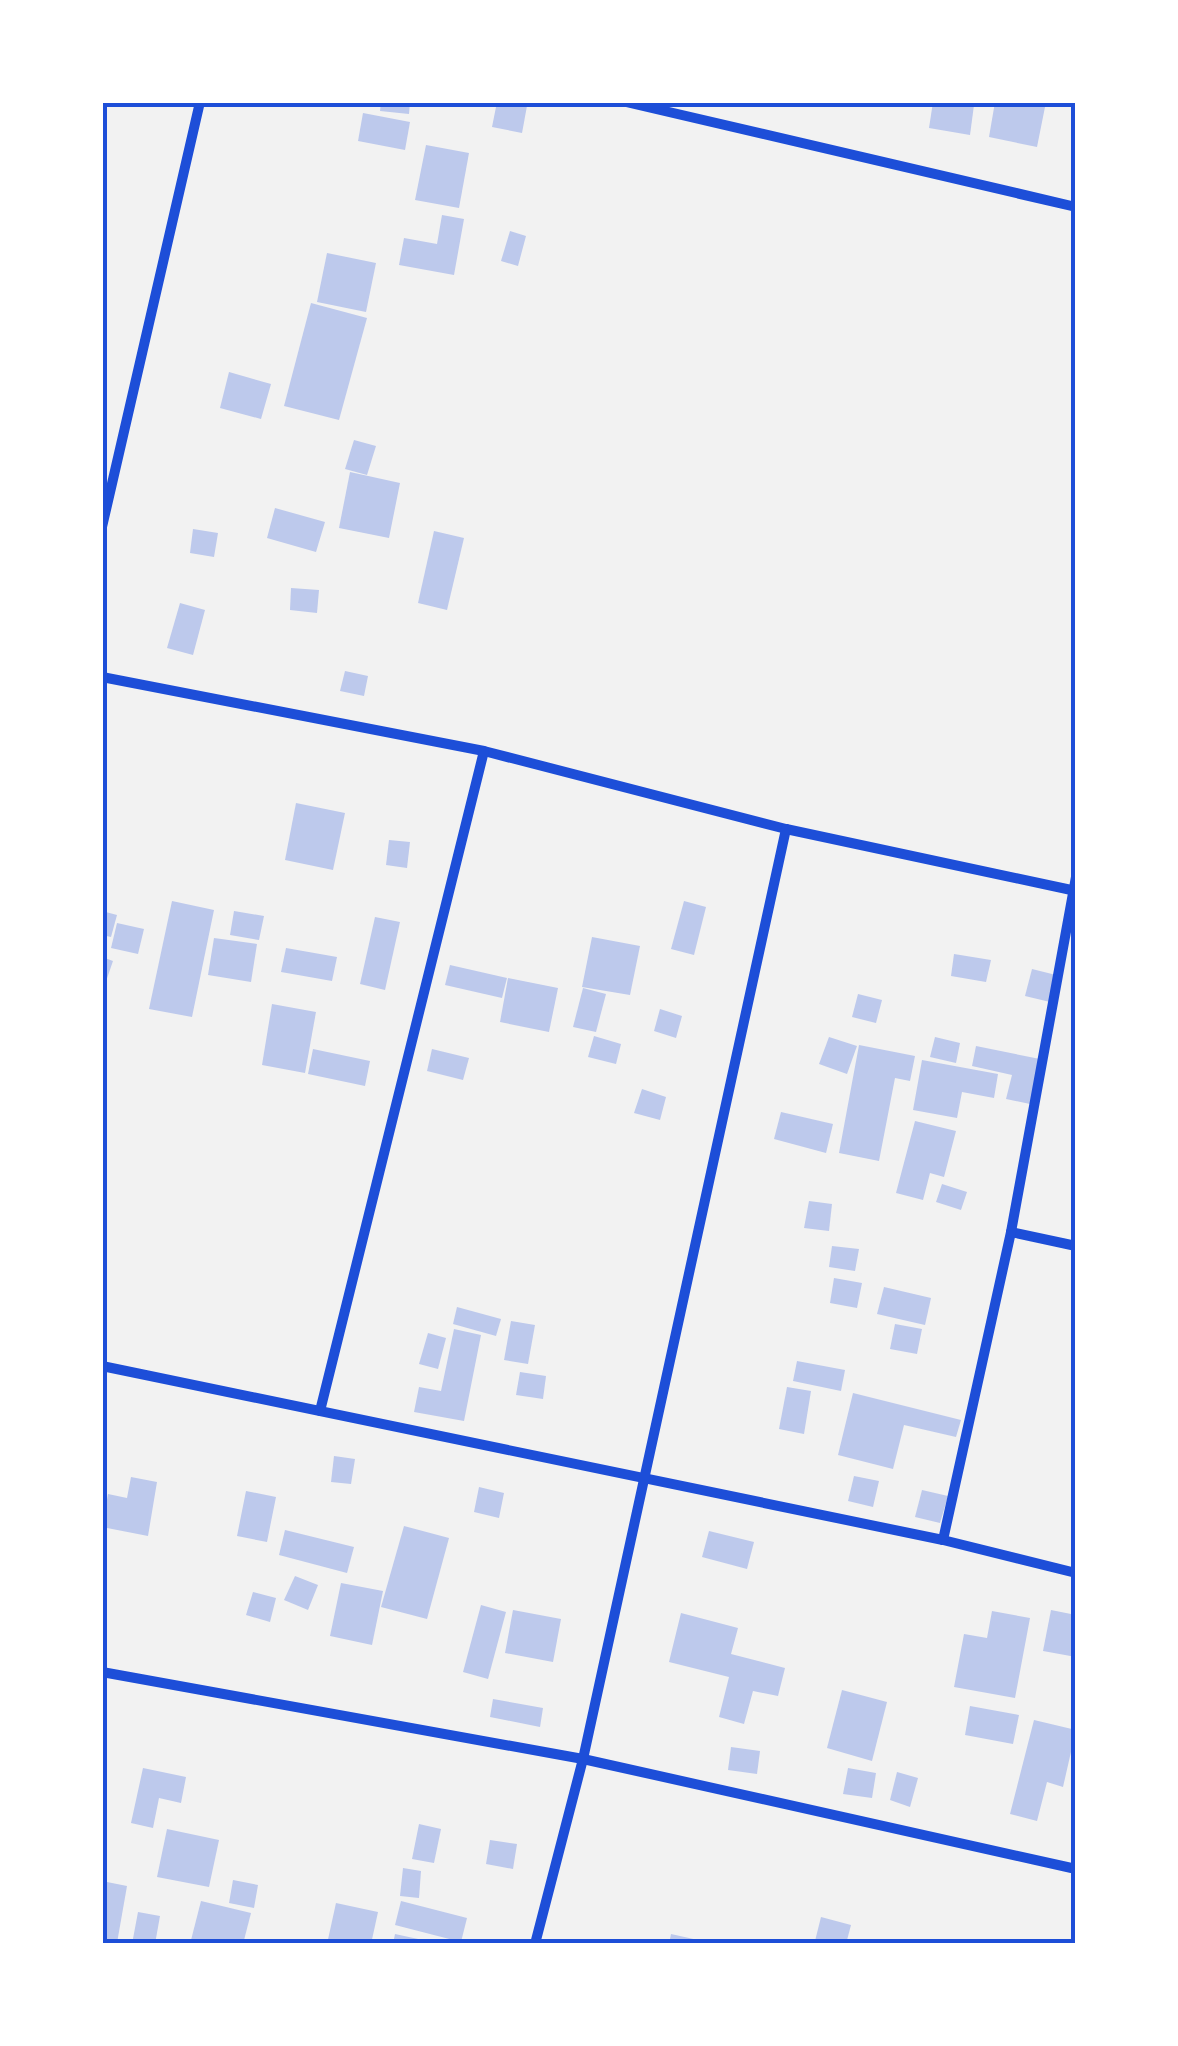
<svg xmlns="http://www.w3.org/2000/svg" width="1178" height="2046" viewBox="0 0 1178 2046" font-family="Cabin,sans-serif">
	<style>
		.building { fill: #bdc9ec }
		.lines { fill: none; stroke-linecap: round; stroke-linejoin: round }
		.minor { stroke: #1d4ed8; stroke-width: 10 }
		.neatline { fill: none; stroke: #1d4ed8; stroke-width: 4 }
	</style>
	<rect width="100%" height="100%" fill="#f2f2f2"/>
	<!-- building -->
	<g class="building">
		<path d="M381 102H410L409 114 380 111Z"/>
		<path d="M497 102 527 106 522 133 492 127Z"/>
		<path d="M933 102 974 105 970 135 929 128Z"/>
		<path d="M995 102H1046L1037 147 989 137Z"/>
		<path d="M363 113 410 122 405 150 358 141Z"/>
		<path d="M426 145 469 153 459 208 415 200Z"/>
		<path d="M442 215 464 219 454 275 399 265 404 238 437 244Z"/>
		<path d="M510 231 526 236 518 266 501 261Z"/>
		<path d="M327 253 376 263 366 312 317 302Z"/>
		<path d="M311 303 367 318 339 420 284 406Z"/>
		<path d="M229 372 271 384 261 419 220 408Z"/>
		<path d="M354 440 376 446 367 475 345 469Z"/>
		<path d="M350 472 400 483 389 538 339 528Z"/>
		<path d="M275 508 325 522 316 552 267 538Z"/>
		<path d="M193 529 218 533 214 557 190 553Z"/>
		<path d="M434 531 464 538 447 610 418 603Z"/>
		<path d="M291 588 319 590 317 613 290 610Z"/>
		<path d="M180 603 205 610 193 655 167 648Z"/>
		<path d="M345 671 368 676 364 696 340 691Z"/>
		<path d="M296 803 345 813 333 870 285 860Z"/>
		<path d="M389 840 410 842 407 868 386 865Z"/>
		<path d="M172 901 214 910 192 1017 149 1009Z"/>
		<path d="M684 901 706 907 694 955 671 949Z"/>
		<path d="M102 911 117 915 111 937 102 935Z"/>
		<path d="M234 911 264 916 259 940 230 935Z"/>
		<path d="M375 917 400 922 385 990 360 984Z"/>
		<path d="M117 923 144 929 138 954 111 948Z"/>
		<path d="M592 937 640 946 630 995 582 987Z"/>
		<path d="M214 938 257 944 251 982 208 975Z"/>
		<path d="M286 948 337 957 332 981 281 972Z"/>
		<path d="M954 954 991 960 986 982 951 976Z"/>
		<path d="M102 957 113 961 103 990H102Z"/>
		<path d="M450 965 507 978 502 998 445 985Z"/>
		<path d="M1032 969 1056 975 1050 1002 1025 996Z"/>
		<path d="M508 978 558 988 549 1032 500 1022Z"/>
		<path d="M583 988 606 994 596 1032 573 1027Z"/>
		<path d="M858 994 882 1000 876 1023 852 1017Z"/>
		<path d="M272 1004 316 1012 305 1073 262 1065Z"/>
		<path d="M660 1009 682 1016 676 1038 654 1031Z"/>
		<path d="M594 1036 621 1044 616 1064 588 1057Z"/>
		<path d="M829 1037 857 1046 847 1074 819 1064Z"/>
		<path d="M935 1037 960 1043 956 1063 930 1057Z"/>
		<path d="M859 1045 915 1056 910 1081 895 1078 879 1161 839 1153Z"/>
		<path d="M976 1046 1040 1059 1030 1104 1006 1099 1012 1075 972 1066Z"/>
		<path d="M313 1049 370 1061 365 1086 308 1074Z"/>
		<path d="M432 1049 469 1058 463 1080 427 1071Z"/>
		<path d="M922 1060 998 1074 994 1098 962 1092 957 1118 913 1110Z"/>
		<path d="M642 1089 666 1097 660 1120 634 1113Z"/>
		<path d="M781 1112 833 1124 826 1153 774 1139Z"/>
		<path d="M915 1121 956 1131 944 1177 930 1173 923 1200 896 1193Z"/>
		<path d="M942 1184 967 1192 961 1210 936 1202Z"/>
		<path d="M809 1201 832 1204 829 1231 804 1228Z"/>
		<path d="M832 1246 859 1249 855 1271 829 1267Z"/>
		<path d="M834 1278 862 1283 857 1308 830 1303Z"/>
		<path d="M884 1287 931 1298 925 1325 877 1314Z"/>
		<path d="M457 1307 501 1319 496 1336 453 1324Z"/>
		<path d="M511 1321 535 1325 528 1364 504 1360Z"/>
		<path d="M895 1324 922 1329 917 1354 890 1349Z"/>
		<path d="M454 1329 481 1335 464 1421 414 1412 419 1387 441 1391Z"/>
		<path d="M428 1333 446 1338 438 1369 419 1364Z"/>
		<path d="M797 1361 845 1370 841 1391 793 1381Z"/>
		<path d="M520 1372 546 1376 543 1399 516 1395Z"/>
		<path d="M787 1387 811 1391 804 1434 779 1429Z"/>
		<path d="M853 1393 961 1420 956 1437 904 1425 893 1469 838 1455Z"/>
		<path d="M334 1456 355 1459 351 1484 331 1482Z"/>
		<path d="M854 1476 879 1481 873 1507 848 1501Z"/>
		<path d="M131 1477 157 1482 148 1536 102 1527 108 1494 127 1498Z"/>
		<path d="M479 1487 504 1493 499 1518 474 1512Z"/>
		<path d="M922 1490 948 1496 940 1523 915 1517Z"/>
		<path d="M246 1491 276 1497 267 1542 237 1536Z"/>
		<path d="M404 1526 449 1538 427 1619 381 1607Z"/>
		<path d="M285 1530 354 1547 347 1573 279 1555Z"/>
		<path d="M709 1531 754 1542 747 1569 702 1557Z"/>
		<path d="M295 1576 318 1585 308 1610 284 1600Z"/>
		<path d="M341 1583 383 1591 372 1645 330 1636Z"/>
		<path d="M253 1592 276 1598 270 1622 246 1615Z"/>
		<path d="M481 1605 506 1612 488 1679 463 1672Z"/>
		<path d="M513 1610 561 1619 553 1662 505 1653Z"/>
		<path d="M1051 1610 1076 1615V1657L1043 1651Z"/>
		<path d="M992 1611 1030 1618 1015 1698 954 1687 964 1634 987 1638Z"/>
		<path d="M681 1613 738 1628 731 1654 785 1668 778 1696 753 1691 744 1724 719 1717 729 1677 669 1662Z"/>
		<path d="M842 1690 887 1702 872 1761 827 1748Z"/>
		<path d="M493 1699 543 1708 540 1727 490 1717Z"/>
		<path d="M970 1706 1019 1715 1013 1744 965 1735Z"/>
		<path d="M1034 1720 1076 1730 1063 1787 1047 1782 1037 1821 1010 1814Z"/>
		<path d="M731 1747 760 1751 757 1774 728 1770Z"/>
		<path d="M143 1768 186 1777 181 1803 159 1798 153 1828 131 1823Z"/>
		<path d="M848 1768 876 1773 872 1798 843 1794Z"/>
		<path d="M897 1772 918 1778 910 1807 890 1800Z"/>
		<path d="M419 1824 441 1829 434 1863 412 1859Z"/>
		<path d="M167 1829 219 1840 209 1887 157 1877Z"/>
		<path d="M490 1840 517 1844 513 1869 486 1864Z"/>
		<path d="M403 1868 421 1871 419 1898 400 1896Z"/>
		<path d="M233 1880 258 1885 254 1908 229 1903Z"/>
		<path d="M102 1881 127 1886 117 1943 102 1941Z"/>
		<path d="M201 1901 251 1913 243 1944H190Z"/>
		<path d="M401 1901 467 1918 461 1942 395 1925Z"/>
		<path d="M336 1903 378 1912 371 1944H327Z"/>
		<path d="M138 1912 160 1916 155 1944H132Z"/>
		<path d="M821 1917 851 1925 846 1944 815 1941Z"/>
		<path d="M395 1934 432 1942V1944H393Z"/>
		<path d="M671 1934 707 1942V1944H669Z"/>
	</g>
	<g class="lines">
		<!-- minor -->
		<g class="minor">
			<path d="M626 102 1076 207"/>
			<path d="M102 527 200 102"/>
			<path d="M102 677 484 751 786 829 1076 891"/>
			<path d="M1011 1232 1076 1246"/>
			<path d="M102 1366 943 1540 1076 1573"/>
			<path d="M320 1411 484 751"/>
			<path d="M943 1540 1011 1232 1076 877"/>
			<path d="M102 1672 583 1759 1076 1869"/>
			<path d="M535 1944 583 1759 786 829"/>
		</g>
	</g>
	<!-- border -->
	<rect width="1178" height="2046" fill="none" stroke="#ffffff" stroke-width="210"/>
	<rect x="105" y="105" width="968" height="1836" class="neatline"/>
</svg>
